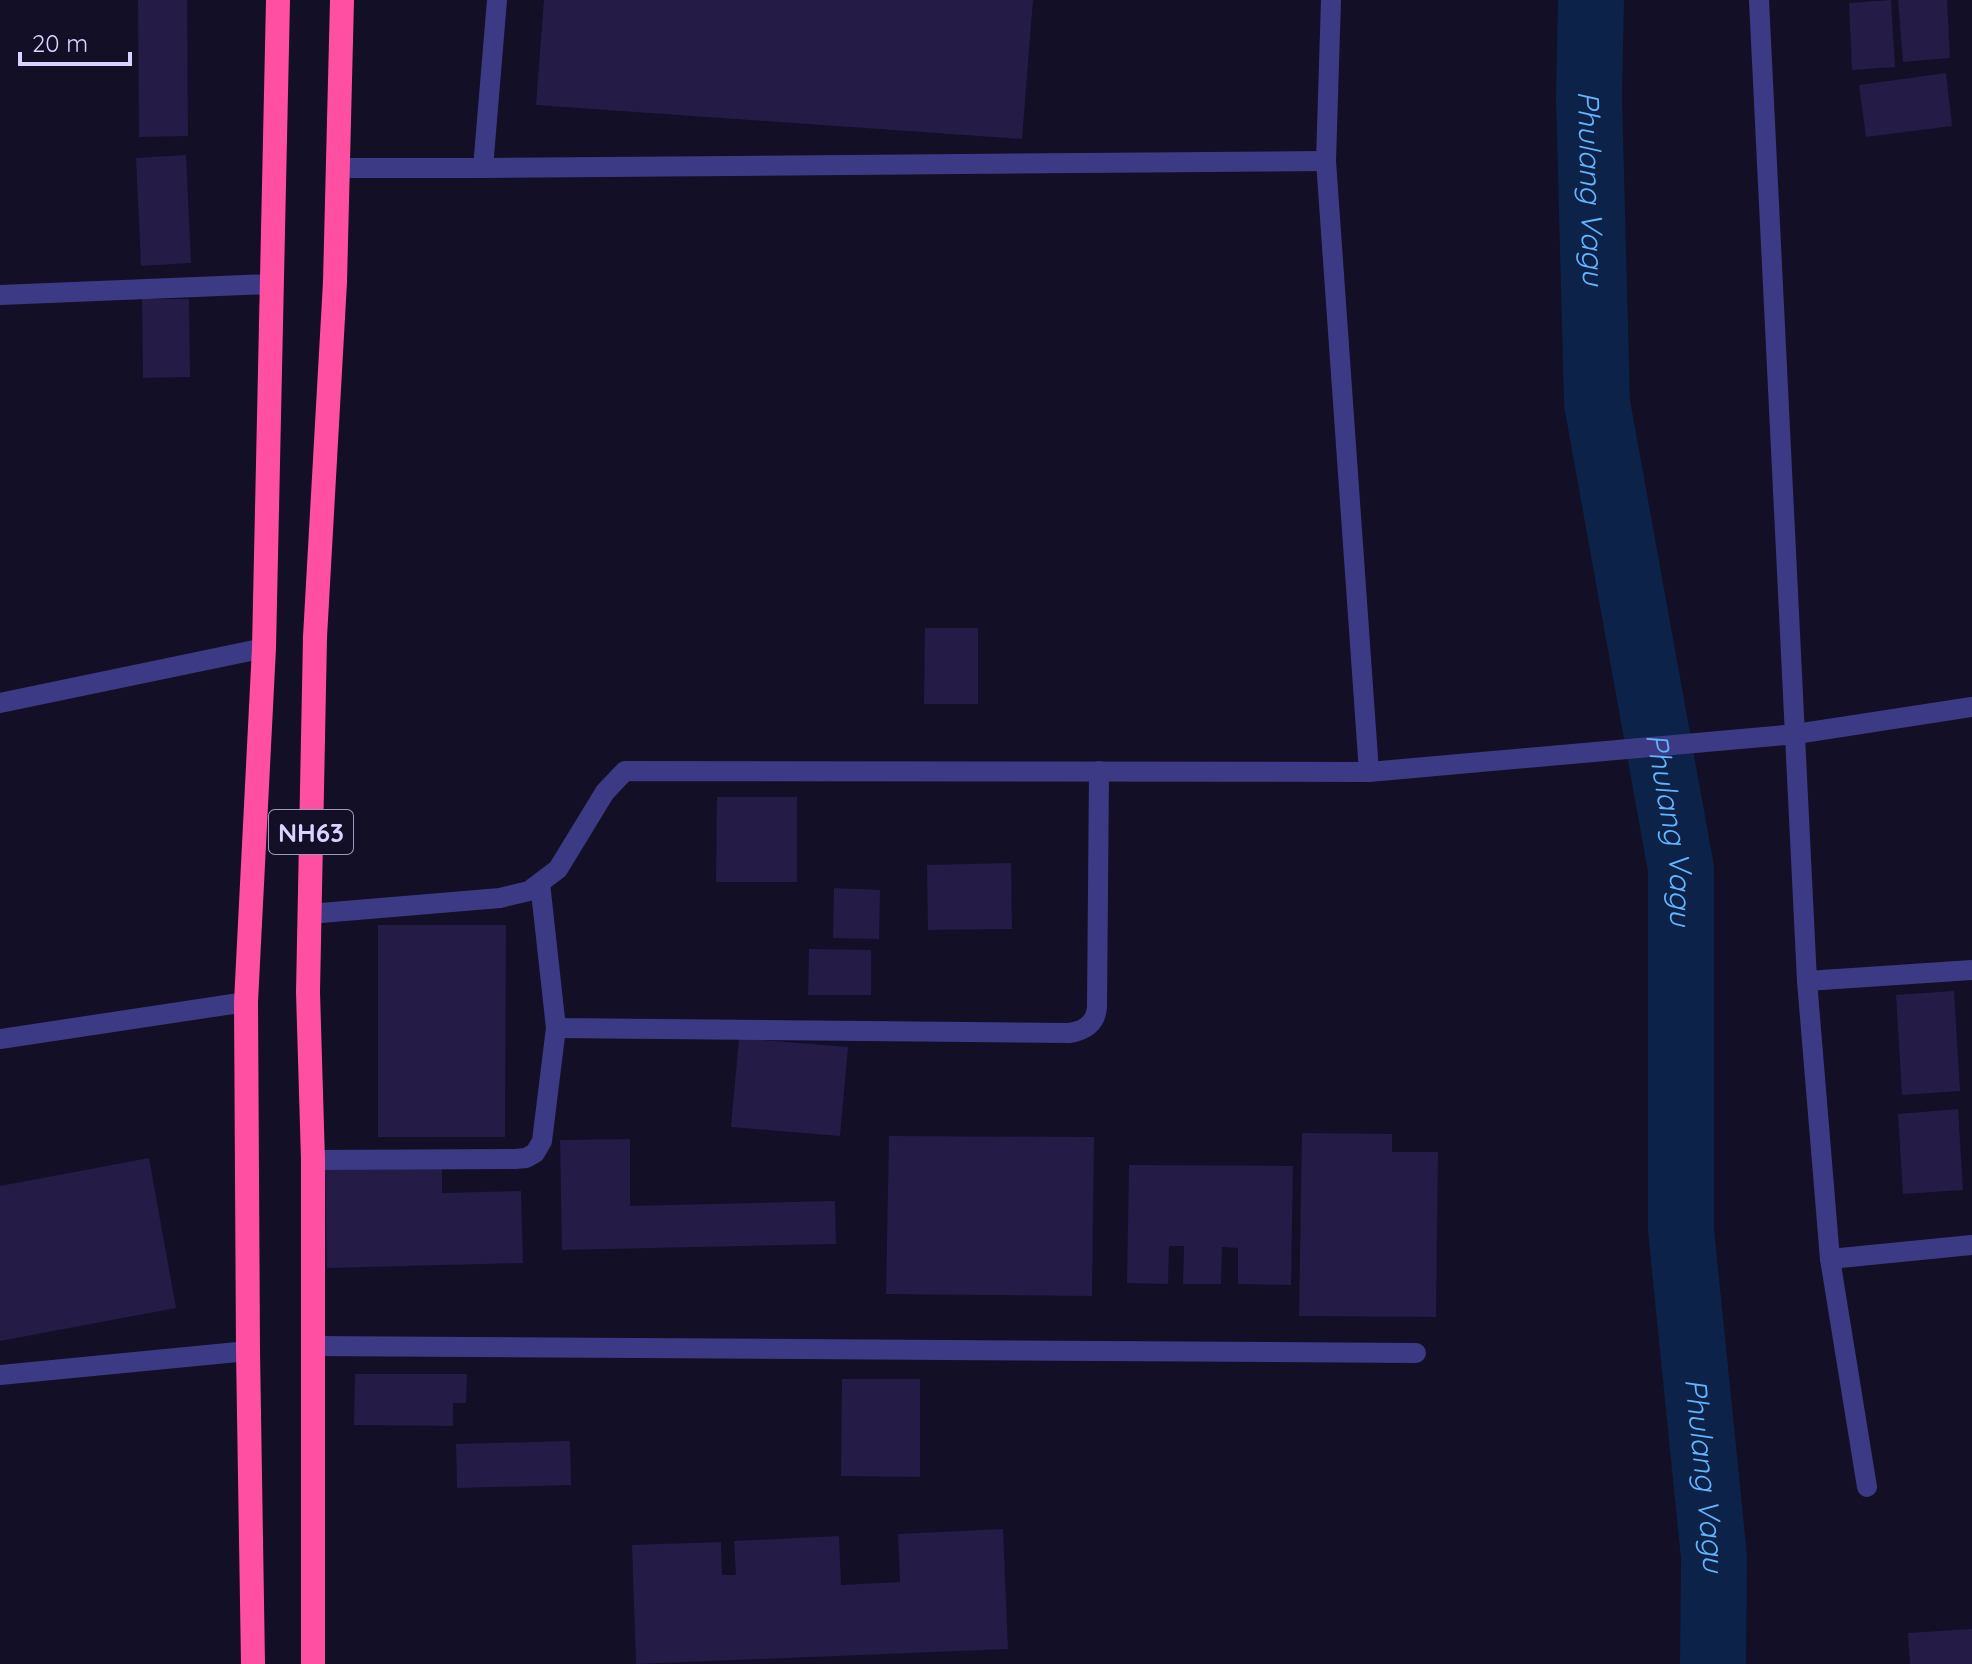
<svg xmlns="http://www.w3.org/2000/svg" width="1972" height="1664" viewBox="0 0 1972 1664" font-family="Quicksand,sans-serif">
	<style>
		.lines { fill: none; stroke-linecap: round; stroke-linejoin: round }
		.river { stroke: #0c2248; stroke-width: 66 }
		.building { fill: #241b47 }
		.minor { stroke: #3d3a85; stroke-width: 20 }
		.highway { stroke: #ff4fa3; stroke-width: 24 }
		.labels { text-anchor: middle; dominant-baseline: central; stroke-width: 8; stroke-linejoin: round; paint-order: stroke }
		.shield { fill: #130f26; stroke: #9e99be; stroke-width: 2 }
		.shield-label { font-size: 26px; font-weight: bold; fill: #d9d4ff }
		.water-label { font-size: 30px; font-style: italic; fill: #62b6ff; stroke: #130f26 }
	</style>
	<rect width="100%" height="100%" fill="#130f26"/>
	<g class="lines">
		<!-- river -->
		<path class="river" id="s1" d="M1591 0 1589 97 1597 403 1681 869V1230L1714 1557 1713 1664"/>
	</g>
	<!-- building -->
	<g class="building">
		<path d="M138 0H187L188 136 139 137Z"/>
		<path d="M544 0H1033L1022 139 536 105Z"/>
		<path d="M1891 0 1895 67 1852 70 1849 3Z"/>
		<path d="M1898 0H1947L1950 58 1903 62Z"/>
		<path d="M1946 73 1952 126 1866 137 1859 85Z"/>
		<path d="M186 155 191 263 141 266 136 158Z"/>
		<path d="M142 299H189L190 377 143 378Z"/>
		<path d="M925 628H978V704H924Z"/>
		<path d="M717 797H797V882H716Z"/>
		<path d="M1011 863 1012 929 928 930 927 865Z"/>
		<path d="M834 888 880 890 879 939 833 938Z"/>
		<path d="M378 925H506L505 1137H378Z"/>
		<path d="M809 949 871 950V995H808Z"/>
		<path d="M1954 991 1960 1091 1902 1095 1896 995Z"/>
		<path d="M739 1038 848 1047 840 1136 731 1127Z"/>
		<path d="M1958 1109 1963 1190 1903 1194 1898 1114Z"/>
		<path d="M1302 1133 1392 1134V1152H1438L1436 1317 1299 1316Z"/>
		<path d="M889 1136 1094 1137 1092 1296 886 1294Z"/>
		<path d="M630 1139V1206L835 1201 836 1244 562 1250 560 1140Z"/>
		<path d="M149 1158 176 1308 0 1341V1186Z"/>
		<path d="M1129 1165 1293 1166 1291 1285 1238 1284V1248L1222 1247 1221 1284H1183L1184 1246H1169L1168 1284 1127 1283Z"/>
		<path d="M442 1166V1193L521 1191 523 1263 327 1268 325 1169Z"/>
		<path d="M355 1374H467L466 1403H453V1426L354 1425Z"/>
		<path d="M842 1379H920V1477L841 1476Z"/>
		<path d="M570 1441 571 1485 457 1488 456 1444Z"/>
		<path d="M1003 1529 1008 1649 636 1664 632 1545 721 1542 722 1575H736L734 1541 839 1536 841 1585 900 1582 898 1534Z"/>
		<path d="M1972 1629V1664H1910L1908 1633Z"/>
	</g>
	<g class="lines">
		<!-- minor -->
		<g class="minor">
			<path d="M1331 0 1326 161 1369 772"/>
			<path d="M1759 0 1807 981 1830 1259 1972 1245"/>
			<path d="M337 168H483L497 0"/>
			<path d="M483 168 1326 161"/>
			<path d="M0 295 270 284"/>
			<path d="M0 703 264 648"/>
			<path d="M309 914 500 898 529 891 558 869 605 792 625 771 1369 772 1796 734 1972 707"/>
			<path d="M1807 981 1972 970"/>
			<path d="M556 1028 1069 1033C1085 1031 1096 1023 1097 1007L1099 771"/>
			<path d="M0 1039 246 1002"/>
			<path d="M313 1160 515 1159 526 1158 535 1153 542 1141 556 1028 540 883"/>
			<path d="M1830 1259 1867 1487"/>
			<path d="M311 1346 1416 1353"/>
			<path d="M0 1375 248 1351"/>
		</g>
		<!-- highway -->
		<g class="highway">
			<path d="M253 1664 248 1351 246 1002 264 648 278 0"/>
			<path d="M313 1664V1160L308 992 315 637 335 282 342 0"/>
		</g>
	</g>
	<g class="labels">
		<!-- shield labels -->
		<rect class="shield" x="269" y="810" width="84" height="44" rx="6"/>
		<g class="shield-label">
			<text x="311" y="832">NH63</text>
		</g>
		<!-- water labels -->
		<g class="water-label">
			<text stroke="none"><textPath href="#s1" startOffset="188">Phulang Vagu</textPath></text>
			<text stroke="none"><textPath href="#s1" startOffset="836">Phulang Vagu</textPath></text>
			<text stroke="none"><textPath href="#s1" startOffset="1484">Phulang Vagu</textPath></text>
		</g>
	</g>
	<!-- scale -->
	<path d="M20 52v12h110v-12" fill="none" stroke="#d9d4ff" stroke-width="4"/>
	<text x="32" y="52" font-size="24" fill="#d9d4ff" stroke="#130f26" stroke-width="6" paint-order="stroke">20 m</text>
</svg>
